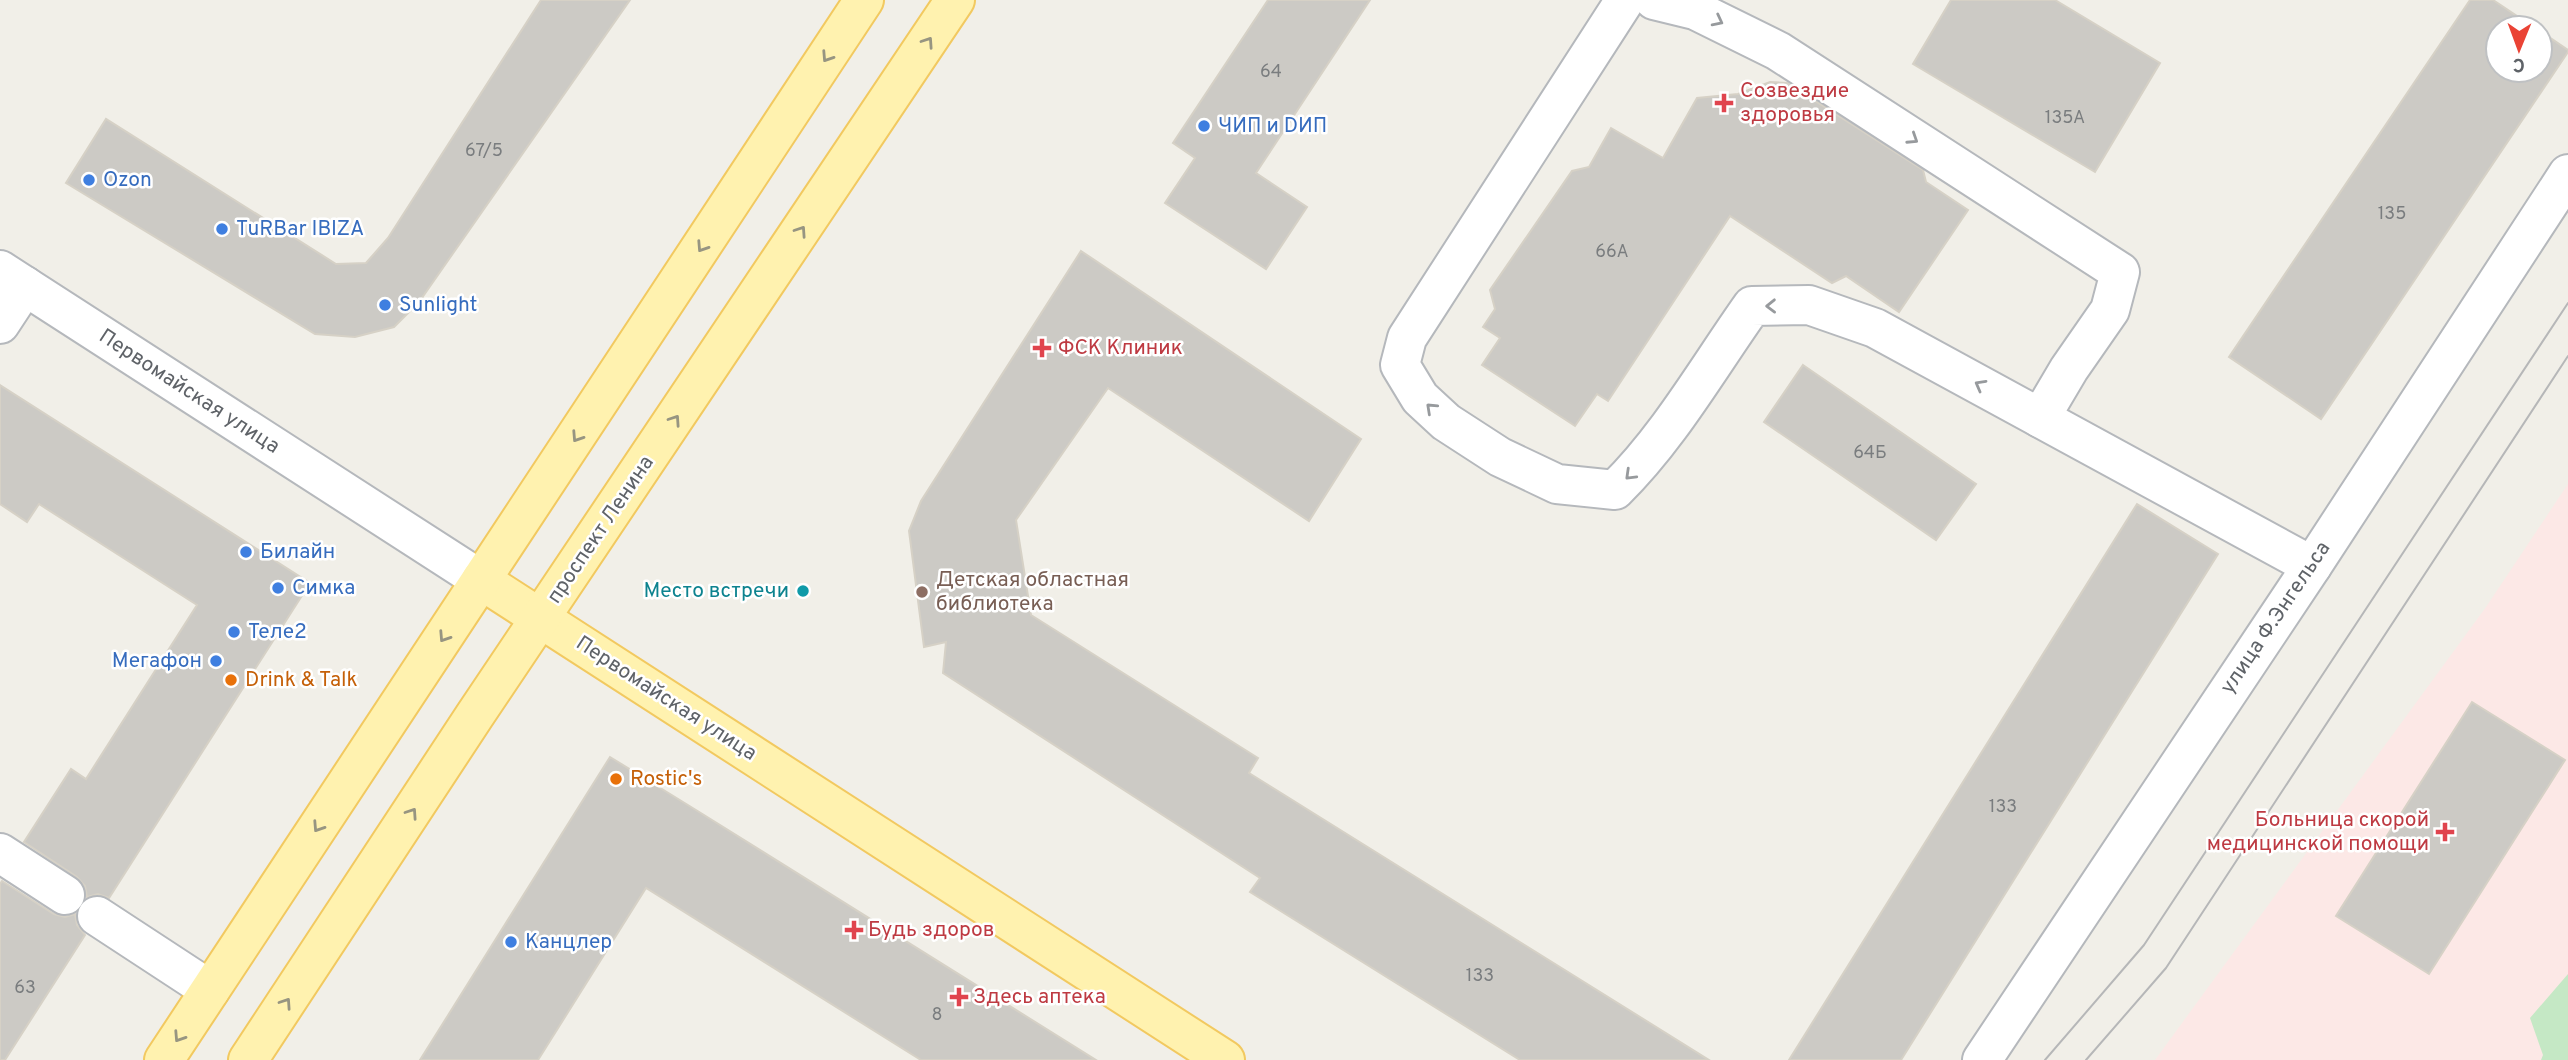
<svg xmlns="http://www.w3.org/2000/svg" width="2568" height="1060" viewBox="0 0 2568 1060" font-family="Overpass,sans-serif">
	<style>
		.medical { fill: #fce8e6 }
		.green { fill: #c5e8c5 }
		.building { fill: #cccac5; stroke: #d6d1c6; stroke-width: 2 }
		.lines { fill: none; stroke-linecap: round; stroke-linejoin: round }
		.minor-casing { stroke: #b5b8bc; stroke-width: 42 }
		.major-casing { stroke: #f2c960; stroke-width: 42 }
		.minor { stroke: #fff; stroke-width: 38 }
		.major { stroke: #fff2af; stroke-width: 38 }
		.tram { stroke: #b6b7b8; stroke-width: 2 }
		.oneway { stroke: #979a9d }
		.oneway2 { stroke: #979581 }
		.health-dot { fill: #e0444e; stroke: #fff; stroke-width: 2.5 }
		.shop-dot { fill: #3f7fe0; stroke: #fff; stroke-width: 2.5 }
		.culture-dot { fill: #0f9aa8; stroke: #fff; stroke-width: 2.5 }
		.education-dot { fill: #8d6e63; stroke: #fff; stroke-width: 2.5 }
		.food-dot { fill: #e8710a; stroke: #fff; stroke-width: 2.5 }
		.labels { text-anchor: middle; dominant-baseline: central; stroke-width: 5; stroke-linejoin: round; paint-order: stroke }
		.number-label { font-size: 18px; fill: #7a7d7f }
		.health-label { font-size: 21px; fill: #be3a42; stroke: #fff; text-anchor: start }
		.shop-label { font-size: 21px; fill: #366cbe; stroke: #fff; text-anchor: start }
		.street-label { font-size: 21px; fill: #5f6368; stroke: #fff }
		.education-label { font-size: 21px; fill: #785e54; stroke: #fff; text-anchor: start }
		.culture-label { font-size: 21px; fill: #0d838f; stroke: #fff; text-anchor: end }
		.food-label { font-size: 21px; fill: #c56008; stroke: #fff; text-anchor: start }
	</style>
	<rect width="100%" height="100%" fill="#f1efe8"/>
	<!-- medical -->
	<path class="medical" d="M2568 484V1060H2155L2486 607Z"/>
	<!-- green -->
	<path class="green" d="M2568 974V1060H2541L2543 1055 2530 1018Z"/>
	<!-- building -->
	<g class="building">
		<path d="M541 0H630L419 302 394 327 355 337 315 334 66 183 106 119 336 264 366 263 388 238Z"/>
		<path d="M1268 0H1370L1256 173 1307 207 1266 269 1165 203 1195 158 1173 143Z"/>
		<path d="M1951 0H2055L2160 63 2095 172 1913 64Z"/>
		<path d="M2470 0H2493L2535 28H2498V70H2540V31L2568 50V52L2321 419 2229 357Z"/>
		<path d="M1770 82 1787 83 1923 170 1926 182 1968 210 1899 312 1846 276 1832 283 1730 216 1608 401 1597 394 1575 426 1482 365 1500 338 1483 327 1495 309 1490 290 1572 171 1589 167 1611 128 1663 158 1697 98 1738 94Z"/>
		<path d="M1081 251 1361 439 1309 521 1108 388 1016 520 1031 615 1258 758 1249 773 1709 1060H1520L1250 892 1260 878 943 673 946 642 924 647 909 531 921 501Z"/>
		<path d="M1803 365 1976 484 1936 540 1764 422Z"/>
		<path d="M0 385 310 583 109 898 98 894 87 897 85 886 77 877 24 842 71 769 86 779 197 605 39 504 27 522 0 504Z"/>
		<path d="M2137 504 2218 554 1901 1060H1789Z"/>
		<path d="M2472 702 2565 760 2429 974 2336 916Z"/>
		<path d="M610 757 696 810 1096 1060H921L646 888 538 1060H420Z"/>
		<path d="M2 881 54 914 65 917 75 914 77 925 85 935 5 1060H0V884Z"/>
	</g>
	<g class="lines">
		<!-- minor casing -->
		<g class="minor-casing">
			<g id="minor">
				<path d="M1625 0 1407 338 1400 365 1420 398 1446 422 1500 457 1557 484 1615 490C1669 437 1708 368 1752 306L1809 305 1875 328 2312 566"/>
				<path d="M1654 0 1695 10 1778 51 2120 272 2110 310 2069 369 2040 418"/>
				<path d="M0 270 481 580"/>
				<path d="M0 324 25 286"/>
				<path d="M0 853 65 895"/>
				<path d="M97 916 210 990"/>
				<path d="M1982 1060 2312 566 2568 174"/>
			</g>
		</g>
		<!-- major casing -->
		<g class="major-casing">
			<g id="major">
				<path d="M481 580 1225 1060"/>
				<path d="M164 1060 864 0"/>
				<path d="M248 1060 475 715 955 0"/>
			</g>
		</g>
		<!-- minor -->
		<use href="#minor" class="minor"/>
		<!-- major -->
		<use href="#major" class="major"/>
		<!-- tram -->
		<g class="tram">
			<path d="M2045 1060 2144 945 2568 303"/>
			<path d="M2086 1060 2166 968 2568 356"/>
		</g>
	</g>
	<!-- one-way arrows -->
	<defs><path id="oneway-chevron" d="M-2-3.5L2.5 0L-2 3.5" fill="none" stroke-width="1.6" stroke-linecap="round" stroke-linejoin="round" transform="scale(1.75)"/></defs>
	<g class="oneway">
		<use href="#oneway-chevron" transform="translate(1718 21) rotate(27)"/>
		<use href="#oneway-chevron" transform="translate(1913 139) rotate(33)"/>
		<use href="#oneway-chevron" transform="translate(1771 306) rotate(179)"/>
		<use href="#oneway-chevron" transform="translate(1980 385) rotate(-151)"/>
		<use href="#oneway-chevron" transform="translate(1431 408) rotate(-137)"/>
		<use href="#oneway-chevron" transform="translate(1630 475) rotate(136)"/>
	</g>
	<g class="oneway2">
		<use href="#oneway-chevron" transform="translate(928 42) rotate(-56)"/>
		<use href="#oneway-chevron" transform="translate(827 57) rotate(123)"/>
		<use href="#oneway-chevron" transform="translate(801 231) rotate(-56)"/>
		<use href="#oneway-chevron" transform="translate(702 247) rotate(123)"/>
		<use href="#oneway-chevron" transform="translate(675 420) rotate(-56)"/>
		<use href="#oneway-chevron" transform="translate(577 437) rotate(123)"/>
		<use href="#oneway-chevron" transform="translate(444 637) rotate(123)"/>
		<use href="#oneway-chevron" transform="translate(412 813) rotate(-56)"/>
		<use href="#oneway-chevron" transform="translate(318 827) rotate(123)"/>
		<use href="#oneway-chevron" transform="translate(286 1003) rotate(-56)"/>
		<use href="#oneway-chevron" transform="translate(179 1037) rotate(123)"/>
	</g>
	<!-- markers -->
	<g class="health-dot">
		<path d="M1720.5 92.5h7v7h7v7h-7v7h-7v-7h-7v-7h7z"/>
		<path d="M1038.5 337.5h7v7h7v7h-7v7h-7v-7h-7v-7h7z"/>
		<path d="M2441.5 821.5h7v7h7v7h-7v7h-7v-7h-7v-7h7z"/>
		<path d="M850.5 919.5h7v7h7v7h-7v7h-7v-7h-7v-7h7z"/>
		<path d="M955.5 986.5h7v7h7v7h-7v7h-7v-7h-7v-7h7z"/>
	</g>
	<g class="shop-dot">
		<circle cx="1204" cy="126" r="7"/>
		<circle cx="89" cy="180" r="7"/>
		<circle cx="222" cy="229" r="7"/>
		<circle cx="385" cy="305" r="7"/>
		<circle cx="246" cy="552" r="7"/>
		<circle cx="278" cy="588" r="7"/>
		<circle cx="234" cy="632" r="7"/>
		<circle cx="216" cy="661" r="7"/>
		<circle cx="511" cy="942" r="7"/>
	</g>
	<circle class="culture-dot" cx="803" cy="591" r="7"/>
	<circle class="education-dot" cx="922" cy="592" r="7"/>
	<g class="food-dot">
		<circle cx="231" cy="680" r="7"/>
		<circle cx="616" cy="779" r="7"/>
	</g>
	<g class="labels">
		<!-- number labels -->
		<g class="number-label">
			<text x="1271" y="72">64</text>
			<text x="2065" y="118">135А</text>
			<text x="484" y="151">67/5</text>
			<text x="2392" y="214">135</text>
			<text x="1612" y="252">66А</text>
			<text x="1870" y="453">64Б</text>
			<text x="2003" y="807">133</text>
			<text x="1480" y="976">133</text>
			<text x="25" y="988">63</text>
			<text x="937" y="1015">8</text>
		</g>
		<!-- health labels -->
		<g class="health-label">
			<text x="1740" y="91">Созвездие<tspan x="1740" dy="24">здоровья</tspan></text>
			<text x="1058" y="348">ФСК Клиник</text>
			<text x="2429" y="820" text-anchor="end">Больница скорой<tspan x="2429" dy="24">медицинской помощи</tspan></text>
			<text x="868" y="930">Будь здоров</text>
			<text x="973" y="997">Здесь аптека</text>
		</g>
		<!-- shop labels -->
		<g class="shop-label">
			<text x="1218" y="126">ЧИП и DИП</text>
			<text x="103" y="180">Ozon</text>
			<text x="236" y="229">TuRBar IBIZA</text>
			<text x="399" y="305">Sunlight</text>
			<text x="260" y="552">Билайн</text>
			<text x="292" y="588">Симка</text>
			<text x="248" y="632">Теле2</text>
			<text x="202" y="661" text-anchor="end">Мегафон</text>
			<text x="525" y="942">Канцлер</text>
		</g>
		<!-- street labels -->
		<g class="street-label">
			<text transform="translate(189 392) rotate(33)">Первомайская улица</text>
			<text transform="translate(601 530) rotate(-56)">проспект Ленина</text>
			<text transform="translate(2276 618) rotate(-56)">улица Ф.Энгельса</text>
			<text transform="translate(666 699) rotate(33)">Первомайская улица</text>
		</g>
		<!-- education labels -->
		<g class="education-label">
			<text x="936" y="580">Детская областная<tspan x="936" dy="24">библиотека</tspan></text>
		</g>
		<!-- culture labels -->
		<g class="culture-label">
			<text x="789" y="591">Место встречи</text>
		</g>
		<!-- food labels -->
		<g class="food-label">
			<text x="245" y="680">Drink &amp; Talk</text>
			<text x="630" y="779">Rostic's</text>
		</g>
	</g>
	<!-- north arrow -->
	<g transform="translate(2519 49) rotate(181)"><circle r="33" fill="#ffffff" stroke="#bfc1c3" stroke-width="2"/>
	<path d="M0-5L12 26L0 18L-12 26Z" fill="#ea4335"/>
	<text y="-10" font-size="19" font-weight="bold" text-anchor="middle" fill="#5f6368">С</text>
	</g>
</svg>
